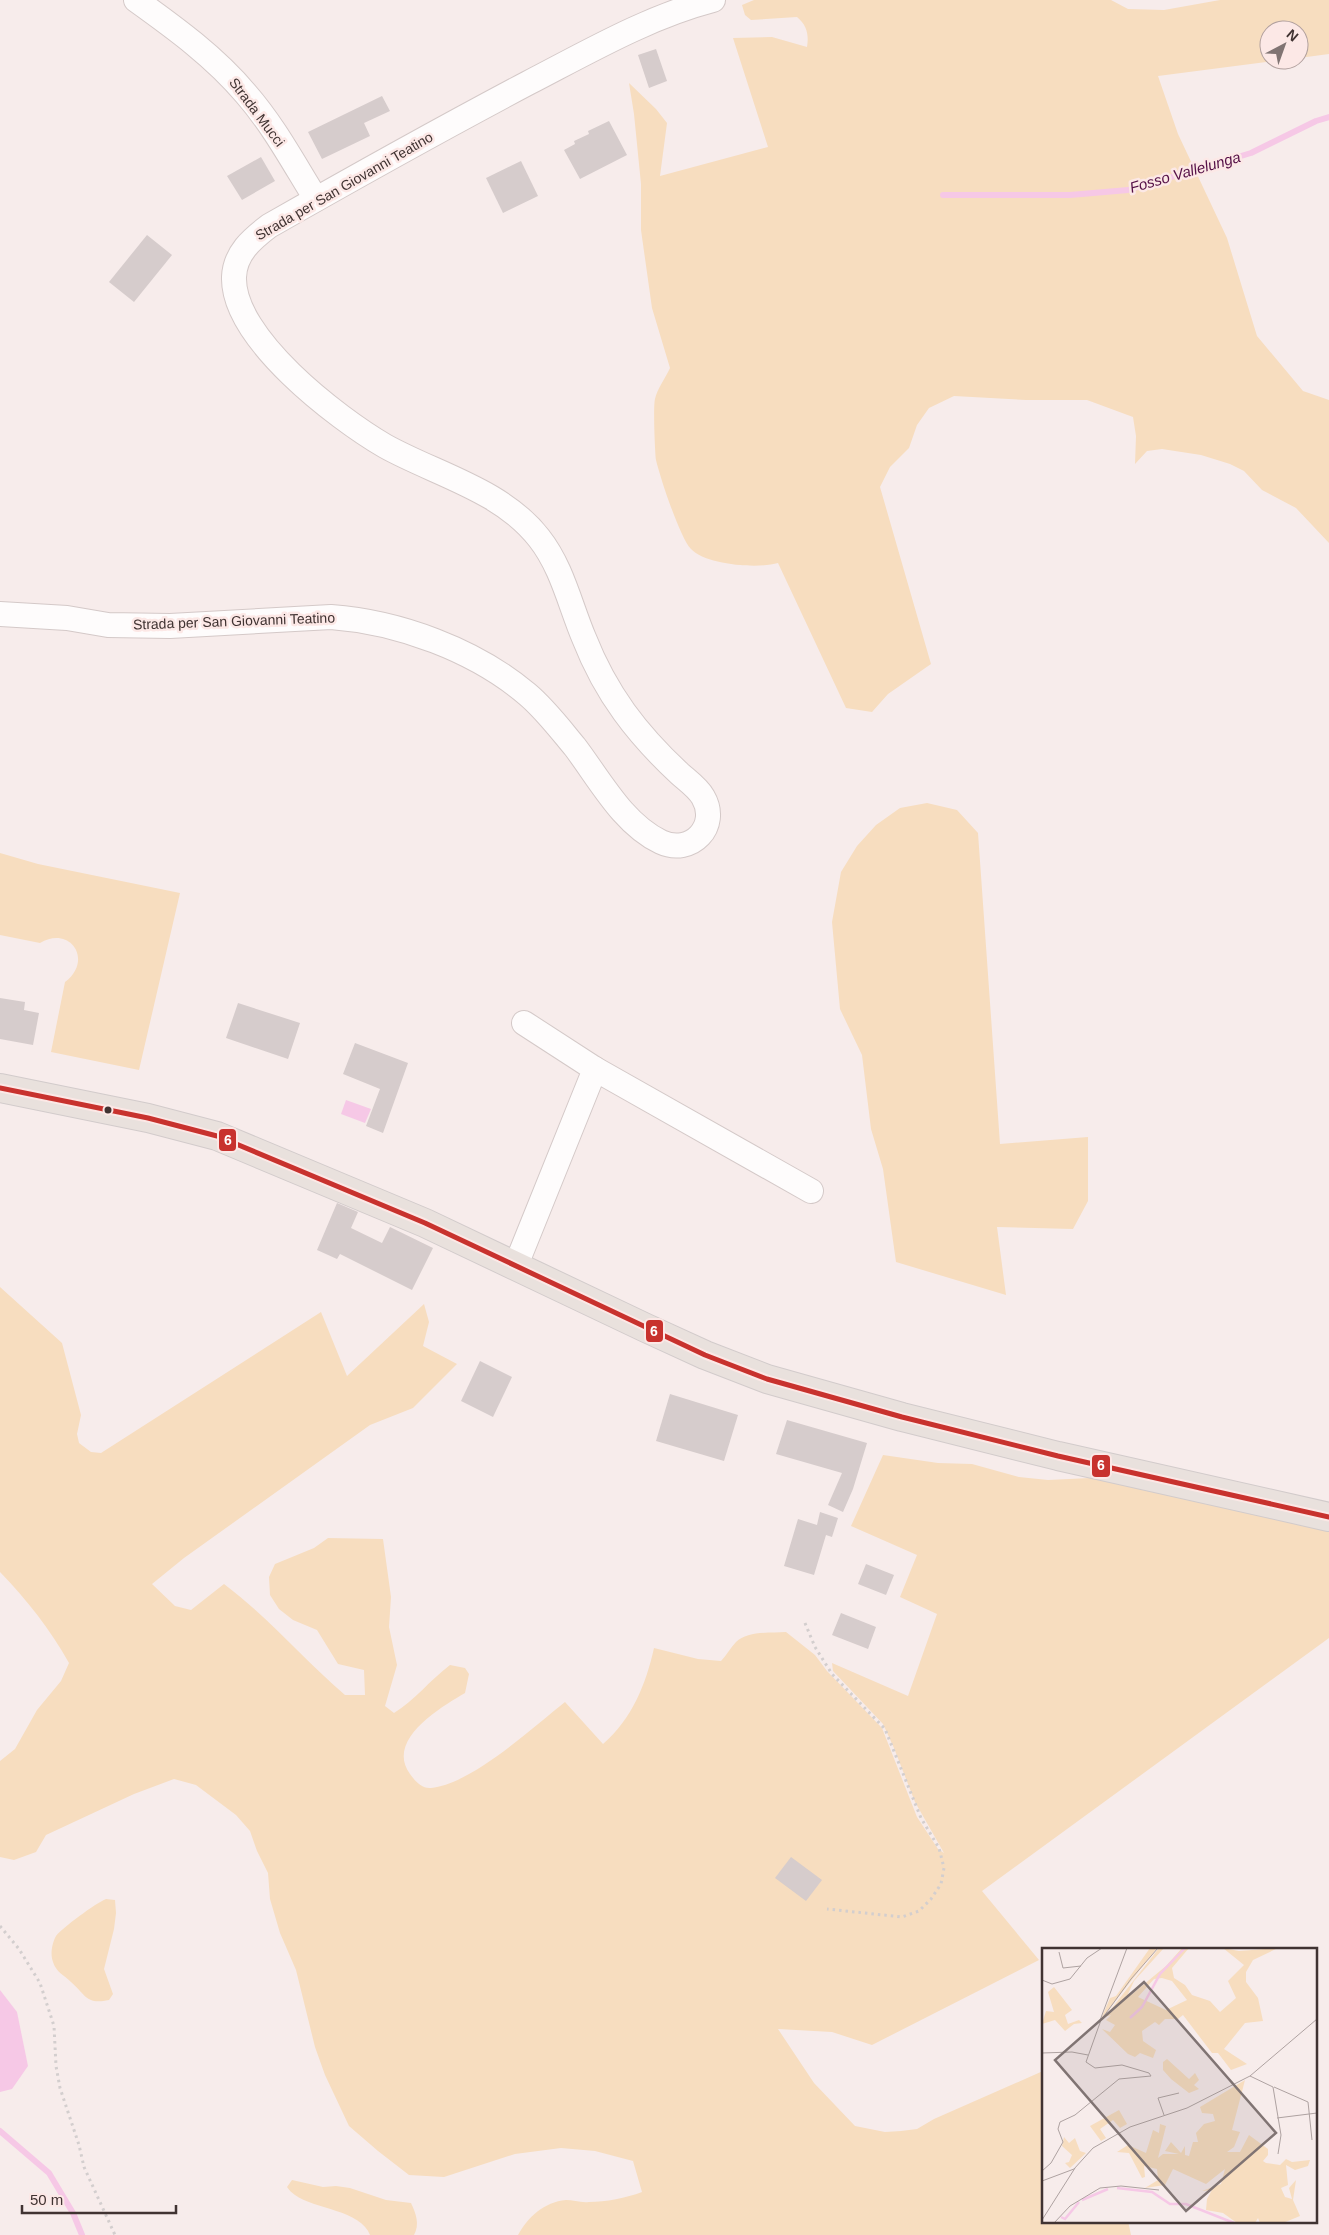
<svg xmlns="http://www.w3.org/2000/svg" width="1329" height="2235" viewBox="0 0 1329 2235" font-family="Arial,sans-serif">
	<style>
		.green { fill: #f7ddbf }
		.water { fill: #f6c8e6 }
		.lines { fill: none; stroke-linecap: round; stroke-linejoin: round }
		.stream { stroke: #f6c8e6; stroke-width: 6 }
		.building { fill: #d6cccc }
		.minor-casing { stroke: #d4c9c8; stroke-width: 26 }
		.major-casing { stroke: #d2cbcb; stroke-width: 30 }
		.path { stroke: #d3cece; stroke-width: 3; stroke-dasharray: 2.5 4; stroke-linecap: butt }
		.minor { stroke: #fefcfc; stroke-width: 24 }
		.major { stroke: #e9e1dd; stroke-width: 28 }
		.bus-1-casing { stroke: #fce8e6; stroke-width: 9 }
		.bus-1 { stroke: #c8322e; stroke-width: 5 }
		.bus-dot { fill: #403332; stroke: #fce8e6; stroke-width: 2 }
		.labels { text-anchor: middle; dominant-baseline: central; stroke-width: 5; stroke-linejoin: round; paint-order: stroke }
		.street-label { font-size: 14px; fill: #403332; stroke: #fce8e6 }
		.water-label { font-size: 15px; font-style: italic; fill: #551047; stroke: #fce8e6 }
		.inset-river { fill: none; stroke: #f6c8e6; stroke-width: 2.5 }
		.inset-road { fill: none; stroke: #aea2a1; stroke-width: 1 }
		.view { fill: #807473; fill-opacity: 0.15; stroke: #807473; stroke-width: 2.5 }
		.inset-edge { fill: none; stroke: #403332; stroke-width: 2.5 }
		.line-badge { stroke: #fce8e6; stroke-width: 2 }
		.badge-label { font-size: 14px; text-anchor: middle; font-weight: bold; fill: #fff }
	</style>
	<rect width="100%" height="100%" fill="#f7eceb"/>
	<!-- green -->
	<g class="green">
		<path d="M754 0H1111L1128 9 1164 10 1220 0H1329V54L1299 58V30H1269V60H1282L1158 76 1178 134 1227 238 1257 336 1303 391 1329 400V543L1296 508 1262 490 1244 471 1230 464 1201 455 1162 449 1147 451 1135 464 1136 436 1133 417 1087 400H1026L954 396 929 408 917 425 909 448 890 467 880 487 931 664 888 694 872 712 846 708 778 563C758 569 706 565 691 549 680 538 660 477 656 460 655 452 653 407 655 399 657 389 666 377 670 368L652 308 641 230V184L634 114 629 83 656 109 667 123 660 176 768 147 733 38 772 37 807 47C809 35 807 25 797 17L751 20 745 15 742 5Z"/>
		<path d="M927 803 957 810 978 833 1000 1144 1088 1137V1201L1073 1229 997 1227 1006 1295 896 1262 883 1169 871 1129 862 1055 840 1009 832 922 841 872 857 846 876 825 900 808Z"/>
		<path d="M0 853 38 864 180 893 139 1070 51 1052 65 982C94 960 70 925 40 943L0 935Z"/>
		<path d="M0 1287 62 1343 81 1415 77 1434 79 1443 91 1452 101 1453 321 1312 347 1376 424 1304 429 1322 423 1346 457 1364 413 1408 370 1425 184 1558 152 1584 175 1606 191 1610 224 1584C268 1617 303 1659 345 1695H365L364 1670 338 1664 317 1630 293 1620 279 1609 270 1595 269 1577 275 1564 314 1548 328 1538 383 1539 391 1597 389 1627 397 1665 385 1706 394 1713C414 1701 430 1680 450 1665L465 1668 469 1674 465 1693C441 1707 385 1740 410 1774 415 1781 422 1789 431 1788 472 1784 532 1728 565 1702L603 1744C632 1719 646 1684 654 1648L698 1659 721 1661C727 1655 730 1648 736 1642 747 1631 771 1633 786 1632L815 1655 827 1671 882 1728 917 1817 938 1849 944 1853 915 1802 894 1748 883 1724 833 1671 832 1663 908 1696 937 1614 900 1597 917 1555 851 1526 883 1455 938 1463 972 1464 1019 1477 1048 1480 1090 1478 1329 1528V1638L982 1891 1039 1960 872 2045 832 2032 778 2029 814 2083 855 2126 885 2132 901 2131 917 2129 934 2119 1043 2071V2221H1128L1131 2235H518C528 2217 544 2202 566 2200 573 2200 581 2203 589 2202 606 2202 626 2198 642 2192L633 2161 595 2151 561 2148 515 2154 444 2177 409 2175 378 2151 349 2126 325 2075 315 2047 296 1970 280 1933 270 1899 268 1873 257 1851 250 1831 236 1815 196 1785 174 1779 134 1794 46 1835 36 1852 14 1860 0 1857V1761L15 1749 37 1710 61 1681 69 1663C50 1629 27 1600 0 1572Z"/>
		<path d="M106 1899 115 1900 116 1913 114 1929 104 1969 113 1994 109 2000C86 2005 86 1995 71 1982 64 1975 56 1972 53 1962 50 1954 52 1943 56 1936 62 1928 96 1903 106 1899Z"/>
		<path d="M292 2180 323 2187 336 2186 350 2188 386 2200 411 2203C416 2214 420 2224 414 2235H370C361 2210 314 2209 295 2195 292 2193 289 2190 287 2187Z"/>
	</g>
	<!-- water -->
	<g class="water">
		<path d="M346 1100 371 1109 365 1123 341 1114Z"/>
		<path d="M0 1990 17 2012 28 2066 12 2089 0 2092Z"/>
	</g>
	<g class="lines">
		<!-- stream -->
		<g class="stream">
			<path d="M943 195H1070L1128 190 1251 153 1316 121 1329 117"/>
			<path d="M0 2131 49 2173 73 2213 82 2235"/>
		</g>
	</g>
	<!-- building -->
	<g class="building">
		<path d="M656 49 667 81 649 88 638 55Z"/>
		<path d="M382 96 390 111 364 123 370 136 322 159 308 132Z"/>
		<path d="M609 121 627 155 580 179 564 150 575 144 574 141 589 134 588 131Z"/>
		<path d="M261 157 275 181 242 200 227 176Z"/>
		<path d="M521 161 538 196 503 213 486 178Z"/>
		<path d="M147 235 172 255 134 302 109 282Z"/>
		<path d="M0 998 25 1002 24 1010 39 1013 33 1045 0 1039Z"/>
		<path d="M238 1003 300 1023 288 1059 226 1038Z"/>
		<path d="M355 1043 408 1063 383 1133 366 1126 380 1089 343 1074Z"/>
		<path d="M337 1203 358 1212 351 1228 382 1243 390 1227 433 1248 412 1290 340 1254 337 1259 317 1250Z"/>
		<path d="M480 1361 512 1377 493 1417 461 1401Z"/>
		<path d="M670 1394 738 1415 724 1461 656 1441Z"/>
		<path d="M787 1420 867 1443 853 1489 843 1512 828 1505 842 1473 776 1454Z"/>
		<path d="M820 1512 838 1518 832 1537 826 1535 814 1575 784 1566 798 1519 817 1525Z"/>
		<path d="M866 1564 894 1575 886 1595 858 1584Z"/>
		<path d="M841 1613 876 1627 868 1649 832 1635Z"/>
		<path d="M791 1857 822 1880 806 1901 775 1878Z"/>
	</g>
	<g class="lines">
		<!-- minor casing -->
		<g class="minor-casing">
			<g id="minor">
				<path d="M136 0C175 28 215 57 246 94 274 126 294 164 316 199"/>
				<path d="M0 614 67 618 108 625 170 626 331 617C399 622 475 650 527 694 545 709 560 729 575 747 600 780 623 824 661 842 691 856 720 826 703 797 698 788 688 781 680 774 637 734 606 694 584 638 570 605 562 567 539 538 502 490 435 474 385 446 337 418 232 338 234 277 235 253 252 239 269 226 355 177 441 129 528 83 588 52 648 17 713 0"/>
				<path d="M524 1023 595 1069"/>
				<path d="M516 1265 595 1069 811 1191"/>
			</g>
		</g>
		<!-- major casing -->
		<g class="major-casing">
			<path id="major" d="M0 1088 148 1118 217 1136 425 1223 646 1328 705 1355 767 1379 902 1417 1058 1456 1329 1517"/>
		</g>
		<!-- path -->
		<g class="path">
			<path d="M805 1623 815 1647 832 1674 885 1729 921 1818 939 1848 944 1868 941 1884 931 1899 919 1911 902 1917 827 1909"/>
			<path d="M0 1926 19 1949 40 1983 54 2026 56 2066 60 2088 79 2145 84 2167 115 2235"/>
		</g>
		<!-- minor -->
		<use href="#minor" class="minor"/>
		<!-- major -->
		<use href="#major" class="major"/>
		<!-- bus-1 casing -->
		<g class="bus-1-casing">
			<path id="bus-1" d="M0 1088 148 1118 217 1136 425 1223 705 1355 767 1379 902 1417 1058 1456 1329 1517"/>
		</g>
		<!-- bus-1 -->
		<use href="#bus-1" class="bus-1"/>
	</g>
	<!-- markers -->
	<circle class="bus-dot" cx="108" cy="1110" r="4.5"/>
	<g class="labels">
		<!-- street labels -->
		<g class="street-label">
			<text transform="translate(257 112) rotate(53)">Strada Mucci</text>
			<text transform="translate(344 186) rotate(-30)">Strada per San Giovanni Teatino</text>
			<text transform="translate(234 621) rotate(-2)">Strada per San Giovanni Teatino</text>
		</g>
		<!-- water labels -->
		<g class="water-label">
			<text transform="translate(1185 172) rotate(-16)">Fosso Vallelunga</text>
		</g>
	</g>
	<!-- overview -->
	<g transform="translate(1042 1948)">
		<rect width="275" height="275" fill="#f7eceb"/>
		<path d="M108 0H115L59 71 68 50 74 48ZM117 0H122L92 33 86 46 89 47 124 18 140 0H147L130 20 132 30 143 37 150 47 168 53 178 64 194 50 186 33 202 17 181 0 197 3 236 0 211 12 204 24V34L216 50 221 73 203 75 182 101 205 116 189 122 176 105H170L141 67 136 71H123L117 77 113 74 100 83 101 93 114 102 111 110 98 105 93 109 86 106 60 81 68 84 73 77 64 72 69 67 63 69ZM120 30 130 33 145 52 124 62 96 49 112 31ZM12 39 30 62 23 67 26 76 37 72 40 75 32 76 23 83 13 72 0 76 4 63 12 64 6 44ZM125 111 147 131 153 125 157 132 152 137 157 141 147 145 129 131 121 122V114ZM203 132 190 182 198 184 192 199 185 204H198L207 187 226 201V207L221 213 224 215 238 217 244 211 250 214 268 212 266 218 253 222 244 217 246 237 239 240 243 249 250 251 247 240 254 232 251 252 258 268 241 275H218L216 270 213 275H195L181 265 164 262 165 251 170 242 160 243 179 236 183 221 164 236 131 221 123 237 103 240 116 232 115 221 102 218 103 229 100 230 87 205 75 204 86 197 104 205 111 182 117 185 118 176 124 178 116 210 121 206H137L123 203 129 194 139 205 143 198V207L147 208 151 194H156L154 185 162 176 173 173 171 166 160 165 158 159ZM77 162 85 176 78 180 71 172 58 181 64 190 59 193 48 178ZM22 189 27 195 33 190 38 203 44 205 28 220 23 215 27 214 30 207 20 198Z" fill="#f7ddbf" fill-rule="evenodd"/>
		<path class="inset-river" d="M88 70 100 59 118 26 143 0M75 240 110 244 128 256H144L192 275M40 252 66 241M19 269 23 271 37 254"/>
		<path class="inset-road" d="M17 4 21 20 39 18M0 32 10 36 28 31 45 10 60 0M57 75 85 0M0 105 30 104 46 107M208 128 231 139 239 187 236 206M232 139 266 154 270 192M122 167 116 150 137 145M235 170 275 165M0 223 9 215 21 194 16 181 18 174 33 167 77 131 109 128 107 125 80 117 53 120 44 114 59 72 89 31 116 0M0 233 32 221 51 200 88 179 145 160 208 128 275 71M0 272 33 220M12 275 28 258 58 240 79 238 117 242"/>
		<path class="view" d="M102 34 234 185 144 263 13 112Z"/>
		<rect width="275" height="275" class="inset-edge"/>
	</g>
	<g class="line-badge">
		<rect x="218" y="1128" width="19" height="24" rx="5" fill="#c8322e"/>
		<rect x="645" y="1319" width="19" height="24" rx="5" fill="#c8322e"/>
		<rect x="1091" y="1454" width="20" height="24" rx="5" fill="#c8322e"/>
	</g>
	<g class="badge-label">
		<text x="228" y="1145">6</text>
		<text x="654" y="1336">6</text>
		<text x="1101" y="1470">6</text>
	</g>
	<!-- north arrow -->
	<g transform="translate(1284 45) rotate(41)"><circle r="24" fill="#fce8e6" stroke="#b1a09e"/>
	<path d="M0-4L9 19L0 12L-9 19Z" fill="#807473"/>
	<text y="-8" font-size="14" font-weight="bold" text-anchor="middle" fill="#403332">N</text>
	</g>
	<!-- scale -->
	<path d="M22 2205v8h154v-8" fill="none" stroke="#403332" stroke-width="2.5"/>
	<text x="30" y="2205" font-size="15" fill="#403332" stroke="#fce8e6" stroke-width="4" paint-order="stroke">50 m</text>
</svg>
